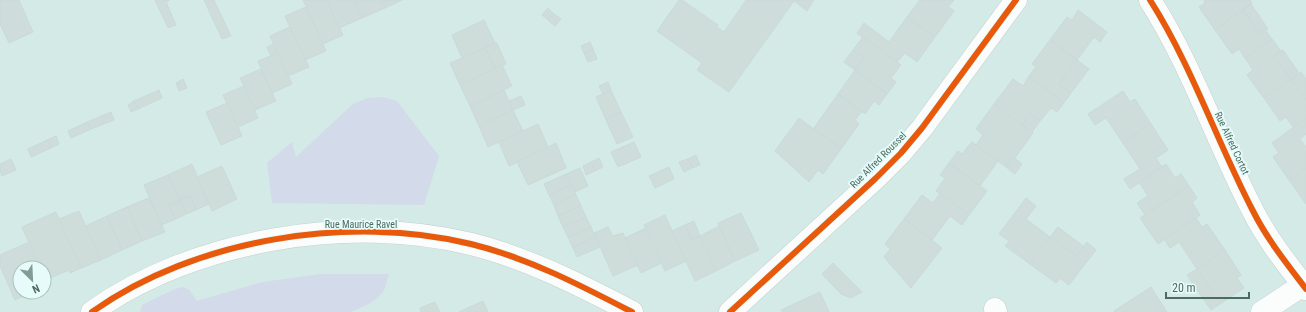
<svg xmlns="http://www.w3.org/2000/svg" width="1306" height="312" viewBox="0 0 1306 312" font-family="'Roboto Condensed',sans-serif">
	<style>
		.residential { fill: #d4eae7; fill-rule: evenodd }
		.green { fill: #d3daea }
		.building { fill: #cfddda; stroke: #cadad8 }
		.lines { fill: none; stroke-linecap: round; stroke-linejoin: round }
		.minor-casing { stroke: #c4d1ce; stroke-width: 23 }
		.minor { stroke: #fbfdfd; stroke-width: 22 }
		.cycleway-casing { stroke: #e7fcfa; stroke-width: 8 }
		.cycleway { stroke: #e8590c; stroke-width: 6 }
		.labels { text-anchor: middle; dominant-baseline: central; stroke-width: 3.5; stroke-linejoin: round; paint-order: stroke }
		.street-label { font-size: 10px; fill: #4c6c62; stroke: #e7fcfa }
	</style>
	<rect width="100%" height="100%" fill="#e7f3f3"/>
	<!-- residential -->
	<path class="residential" d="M0 0H1306V312H0ZM20 268H44V292H20Z"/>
	<!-- green -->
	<g class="green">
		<path d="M383 97 397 101 439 156 424 205 272 203 267 163 292 142 296 157 353 104 368 98Z"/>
		<path d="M321 274H389C387 280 386 288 383 292 375 302 362 308 350 312H140L142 305 175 289 183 287 189 290 197 301 262 282Z"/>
	</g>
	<!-- building -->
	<g class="building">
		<path d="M0 0H19L33 32 9 43 0 24Z"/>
		<path d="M155 0H170L166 2 176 25 168 28Z"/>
		<path d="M204 0H214L231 36 222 39Z"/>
		<path d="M303 0H327L343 35 323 44Z"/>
		<path d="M327 0H354L362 18 339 28Z"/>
		<path d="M354 0H381L385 8 362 18Z"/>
		<path d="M381 0H402L385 8Z"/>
		<path d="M679 0H682L718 25 717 27 724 32 746 0H814L807 11 794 1 729 92 697 70 702 63 657 31Z"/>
		<path d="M920 0H954L948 7 954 11 935 37 907 17Z"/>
		<path d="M1204 0H1250L1252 3 1215 30 1199 7 1205 3Z"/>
		<path d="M1251 4 1268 29 1260 34 1243 10Z"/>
		<path d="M306 7 326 51 305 60 285 16Z"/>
		<path d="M548 8 554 14 548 20 542 15Z"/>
		<path d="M1078 10 1107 32 1100 42 1094 37 1077 60 1050 40 1067 17 1072 20Z"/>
		<path d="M1243 10 1260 34 1265 30 1272 39 1245 58 1239 49 1232 54 1215 30Z"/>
		<path d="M554 14 561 19 555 26 548 20Z"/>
		<path d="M907 17 935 37 917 62 905 53 897 62 857 33 864 23 889 42Z"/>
		<path d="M484 20 495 43 462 58 452 35Z"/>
		<path d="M290 27 309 67 288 76 270 36Z"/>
		<path d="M863 37 901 65 891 78 896 82 887 94 855 70 864 58 853 50Z"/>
		<path d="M1272 39 1281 51 1274 56 1291 79 1264 98 1247 75 1253 70 1245 58Z"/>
		<path d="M1050 40 1077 60 1059 84 1071 93 1064 103 1029 76 1036 67 1032 64Z"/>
		<path d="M590 42 593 49 584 53 581 46Z"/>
		<path d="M497 43 506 64 495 69 485 48Z"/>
		<path d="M274 44 278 53 271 56 267 47Z"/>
		<path d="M485 48 495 69 460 85 450 63Z"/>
		<path d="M593 49 597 59 588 62 584 53Z"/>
		<path d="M853 50 864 58 855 70 844 62Z"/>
		<path d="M1283 50 1299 73 1291 79 1274 56Z"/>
		<path d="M278 53 292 84 272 93 258 61Z"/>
		<path d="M1077 60 1089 69 1071 93 1059 84Z"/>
		<path d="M502 65 512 86 470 106 460 85Z"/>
		<path d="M261 69 276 101 255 110 240 78Z"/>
		<path d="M855 70 887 94 879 105 874 101 865 114 838 94Z"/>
		<path d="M1301 72 1306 79V100L1291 79Z"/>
		<path d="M1029 76 1064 103 1057 112 1051 108 1040 121 1030 114 1022 125 994 104 1013 79 1023 86Z"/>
		<path d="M183 79 187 88 179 91 176 83Z"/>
		<path d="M1291 79 1306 100V118L1293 127 1286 117 1280 121 1264 98Z"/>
		<path d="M608 82 611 90 603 94 599 86Z"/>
		<path d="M244 86 258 118 238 127 223 95Z"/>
		<path d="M159 90 162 98 138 109 134 101Z"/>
		<path d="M504 90 513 110 479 126 470 106Z"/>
		<path d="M611 90 621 112 606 120 596 97Z"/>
		<path d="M1123 91 1130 102 1135 99 1151 124 1123 143 1106 118 1095 125 1088 114Z"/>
		<path d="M838 94 861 112 855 120 859 124 841 149 814 128Z"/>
		<path d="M521 96 525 105 513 110 509 101Z"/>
		<path d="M134 101 138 109 131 112 128 105Z"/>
		<path d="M227 103 242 136 221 145 206 112Z"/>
		<path d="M994 104 1033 133 1015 158 1013 157 1006 167 976 145 983 135 976 129Z"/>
		<path d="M513 110 523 131 488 147 479 126Z"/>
		<path d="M111 112 114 120 91 129 87 122Z"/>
		<path d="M621 112 633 137 617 144 606 120Z"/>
		<path d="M1030 114 1040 121 1032 132 1022 125Z"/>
		<path d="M799 118 841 149 823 174 818 170 809 182 775 151Z"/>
		<path d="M1306 118V134L1300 139 1306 147V168L1289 180 1273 157 1279 153 1272 143Z"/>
		<path d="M87 122 91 129 71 138 68 131Z"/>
		<path d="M538 124 548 147 509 166 499 142Z"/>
		<path d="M1151 124 1168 150 1156 158 1162 167 1130 189 1124 179 1140 169 1123 143Z"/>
		<path d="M56 136 59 144 51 148 47 140Z"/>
		<path d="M47 140 51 148 31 157 28 149Z"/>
		<path d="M634 142 641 157 618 167 611 152Z"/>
		<path d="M972 142 998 161 980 186 949 163 958 151 962 154Z"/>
		<path d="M556 143 566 168 528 185 517 162Z"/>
		<path d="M696 155 700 165 692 168 688 159Z"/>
		<path d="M1013 157 1022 164 1015 174 1006 167Z"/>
		<path d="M599 158 603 167 595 171 591 162Z"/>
		<path d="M11 159 16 170 2 176 0 171V164Z"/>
		<path d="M688 159 692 168 684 172 679 162Z"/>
		<path d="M591 162 595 171 586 175 583 166Z"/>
		<path d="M949 163 987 191 969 215 936 191 945 178 940 175Z"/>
		<path d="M192 164 209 204 196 210 190 196 180 200 168 175Z"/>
		<path d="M1166 164 1175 178 1181 174 1189 186 1145 215 1137 203 1148 196 1139 182Z"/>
		<path d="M222 166 237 199 212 211 197 177Z"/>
		<path d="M669 167 674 179 655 188 649 176Z"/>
		<path d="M580 168 588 186 575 192 566 174Z"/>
		<path d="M1306 168V204L1289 180Z"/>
		<path d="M566 174 572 185 549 195 544 184Z"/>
		<path d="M168 175 180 200 169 205 176 219 161 225 144 185Z"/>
		<path d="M572 185 576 195 554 205 549 195Z"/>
		<path d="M1189 186 1197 198 1192 202 1200 215 1158 244 1140 218Z"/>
		<path d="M940 193 969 215 962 225 950 216 932 240 904 219 922 195 933 203Z"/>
		<path d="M576 195 581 206 558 216 554 205Z"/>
		<path d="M190 196 196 210 186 214 180 200Z"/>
		<path d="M149 198 165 232 142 241 127 207Z"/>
		<path d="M1026 198 1036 206 1026 219 1050 237 1030 264 1005 246 1009 241 999 234Z"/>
		<path d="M180 200 186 214 176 219 169 205Z"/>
		<path d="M581 206 586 217 563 227 558 216Z"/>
		<path d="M127 207 142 241 122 250 107 216Z"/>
		<path d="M79 211 101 260 81 268 59 219Z"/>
		<path d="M56 212 81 268 70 273 69 270 46 280 44 276V268H40L22 227Z"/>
		<path d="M741 213 759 250 735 261 718 223Z"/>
		<path d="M665 215 686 261 665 271 644 225Z"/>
		<path d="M107 216 122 250 101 260 86 226Z"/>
		<path d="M586 217 591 227 568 237 563 227Z"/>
		<path d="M1196 218 1202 227 1207 224 1225 250 1197 269 1179 242 1170 248 1164 239Z"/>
		<path d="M904 219 942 248 911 288 884 257 890 249 885 244Z"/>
		<path d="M694 221 700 236 691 240 685 225Z"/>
		<path d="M685 225 691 240 700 236 716 271 695 281 672 231Z"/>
		<path d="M719 226 735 261 716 271 700 236Z"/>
		<path d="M591 227 595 237 573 248 568 237Z"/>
		<path d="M608 227 613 236 623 233 638 265 613 276 594 233Z"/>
		<path d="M1058 227 1083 246 1076 256 1050 237Z"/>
		<path d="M646 228 662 263 641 273 625 238Z"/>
		<path d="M595 237 600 247 577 257 573 248Z"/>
		<path d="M1050 237 1076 256 1087 242 1096 250 1069 285 1060 278 1056 283 1030 264Z"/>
		<path d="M29 242 40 268H20V292H26L27 294 15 300 0 266V255Z"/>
		<path d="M1225 250 1241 275 1237 278 1244 288 1211 310 1204 300 1213 294 1197 269Z"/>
		<path d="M833 263 862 292 851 298 841 294 822 274Z"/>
		<path d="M1197 269 1213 294 1204 300 1187 275Z"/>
		<path d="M1151 287 1167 312H1115L1114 311Z"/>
		<path d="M820 292 829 312H782L781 310Z"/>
		<path d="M483 301 488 312H459Z"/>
		<path d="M435 302 440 312H421L420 308Z"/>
	</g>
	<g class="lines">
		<!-- minor casing -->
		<g class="minor-casing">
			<g id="minor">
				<path d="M1150 0C1192 66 1217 142 1253 211 1267 239 1287 264 1306 289"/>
				<path d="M995 309 996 312"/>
				<path d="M92 312C194 239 350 214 471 244 528 258 580 285 632 312"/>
				<path d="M730 312 876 178 901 153 922 128 1016 0"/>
				<path d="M1262 312 1303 285"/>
			</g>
		</g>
		<!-- minor -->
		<use href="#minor" class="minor"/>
		<!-- cycleway casing -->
		<g class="cycleway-casing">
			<g id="cycleway">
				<path d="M1150 0C1192 66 1217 142 1253 211 1267 239 1287 264 1306 289"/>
				<path d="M92 312C194 239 350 214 471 244 528 258 580 285 632 312"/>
				<path d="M730 312 876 178 901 153 922 128 1016 0"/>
			</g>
		</g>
		<!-- cycleway -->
		<use href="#cycleway" class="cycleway"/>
	</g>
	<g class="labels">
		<!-- street labels -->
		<g class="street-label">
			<text transform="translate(1232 143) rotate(65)">Rue Alfred Cortot</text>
			<text transform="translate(878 160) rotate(-45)">Rue Alfred Roussel</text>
			<text x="361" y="224">Rue Maurice Ravel</text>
		</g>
	</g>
	<!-- north arrow -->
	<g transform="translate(32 280) rotate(156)"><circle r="19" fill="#e7fcfa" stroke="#a9c2bd"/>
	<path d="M0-3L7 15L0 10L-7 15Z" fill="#829b95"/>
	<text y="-6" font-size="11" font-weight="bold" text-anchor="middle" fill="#4c6c62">N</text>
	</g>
	<!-- scale -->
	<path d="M1166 292v6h83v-6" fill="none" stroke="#4c6c62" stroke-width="2"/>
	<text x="1172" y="292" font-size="12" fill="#4c6c62" stroke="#e7fcfa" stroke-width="3" paint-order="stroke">20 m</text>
</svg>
